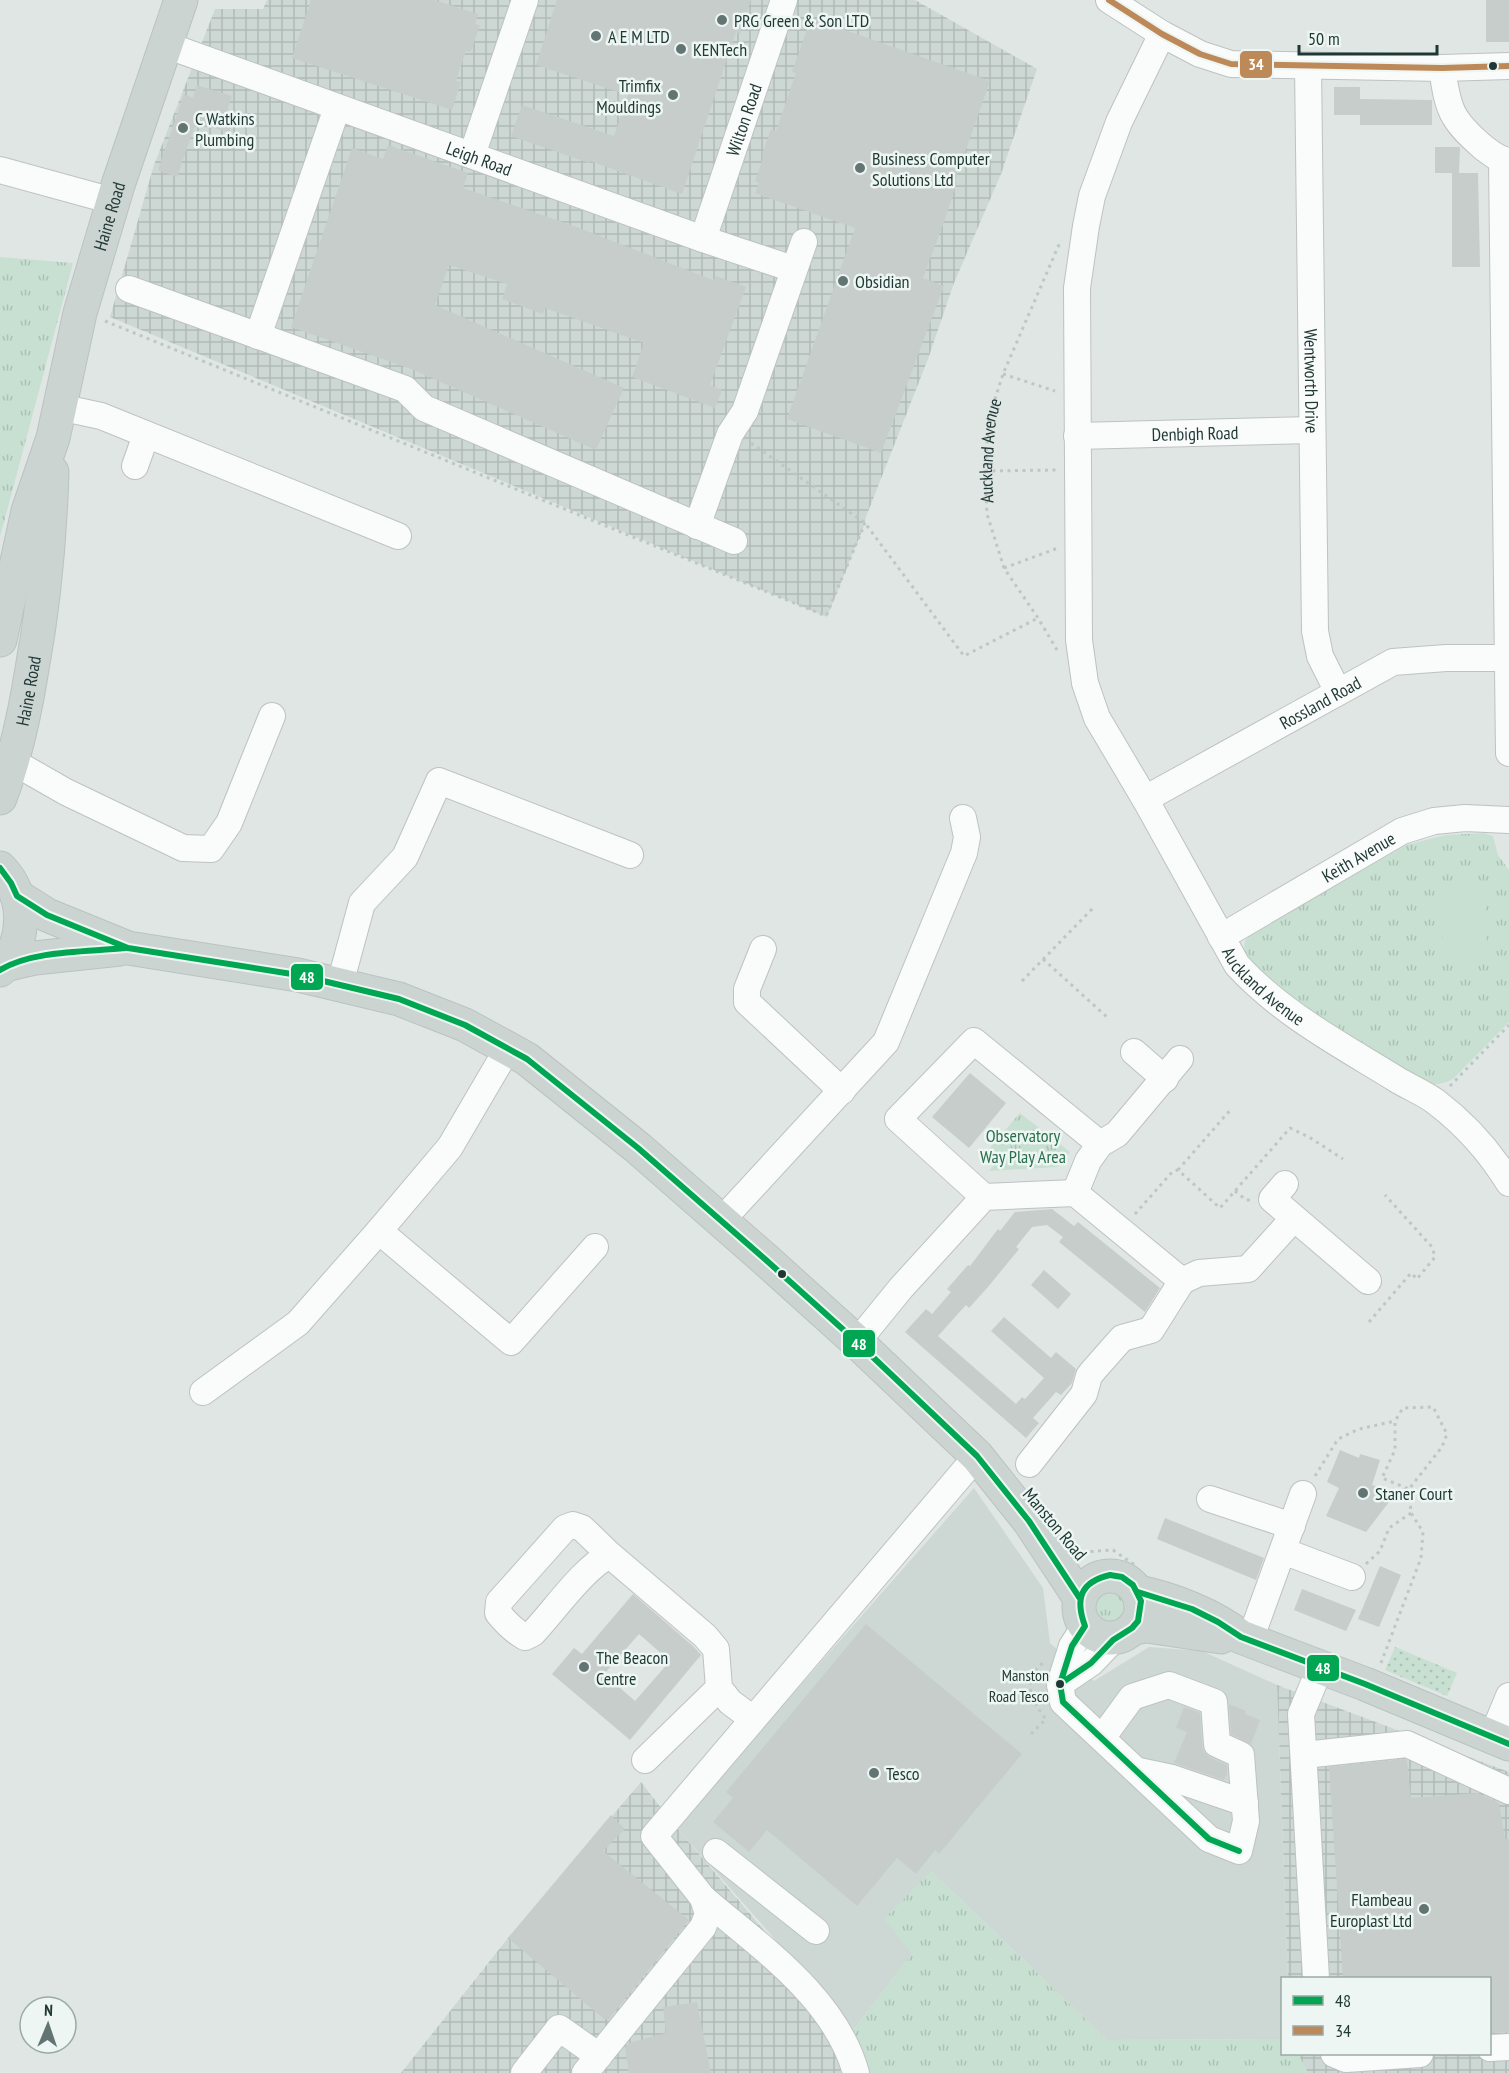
<svg xmlns="http://www.w3.org/2000/svg" width="1509" height="2073" viewBox="0 0 1509 2073" font-family="'PT Sans Narrow',sans-serif">
	<style>
		.built { fill: #cdd8d4 }
		.industrial { fill: url(#industrial-grid) }
		.grass { fill: url(#grass-tufts) }
		.garden { fill: url(#garden-dots) }
		.pitch { fill: #c8e0d2 }
		.building { fill: #c7cdcb; fill-rule: evenodd }
		.lines { fill: none; stroke-linecap: round; stroke-linejoin: round }
		.minor-casing { stroke: #bdc3c1; stroke-width: 28 }
		.major-casing { stroke: #bac3c1; stroke-width: 35 }
		.path { stroke: #bec7c5; stroke-width: 3; stroke-dasharray: 3 4.5; stroke-linecap: butt }
		.minor { stroke: #fafbfb; stroke-width: 26 }
		.major { stroke: #ccd4d2; stroke-width: 33 }
		.bus-1-casing { stroke: #edf6f2; stroke-width: 10 }
		.bus-2-casing { stroke: #edf6f2; stroke-width: 10 }
		.bus-1 { stroke: #00a651; stroke-width: 6 }
		.bus-2 { stroke: #be8959; stroke-width: 6 }
		.poi-dot { fill: #637572; stroke: #edf6f2; stroke-width: 2 }
		.bus-dot { fill: #1f3834; stroke: #edf6f2; stroke-width: 2 }
		.labels { text-anchor: middle; dominant-baseline: central; stroke-width: 5; stroke-linejoin: round; paint-order: stroke }
		.bus-label { font-size: 16px; fill: #1f3834; stroke: #edf6f2; text-anchor: end }
		.poi-label { font-size: 18px; fill: #1f3834; stroke: #edf6f2; text-anchor: start }
		.street-label { font-size: 18px; fill: #1f3834; stroke: #edf6f2 }
		.park-label { font-size: 18px; fill: #296f4c; stroke: #edf6f2 }
		.line-badge { stroke: #edf6f2; stroke-width: 2 }
		.badge-label { font-size: 16px; text-anchor: middle; font-weight: bold; fill: #fff }
	</style>
	<defs>
		<pattern id="industrial-grid" width="8" height="8" patternUnits="userSpaceOnUse" patternTransform="scale(1.5)"><rect width="8" height="8" fill="#cdd8d4"/><path d="M0 4h8M4 0v8" fill="none" stroke="#b0bab7"/></pattern>
		<pattern id="grass-tufts" width="24" height="20" patternUnits="userSpaceOnUse" patternTransform="scale(1.5)"><rect width="24" height="20" fill="#c8e0d2"/><path d="M3 7l-1-3M5 7V3M7 7l1-3M15 17l-1-3M17 17v-4M19 17l1-3" fill="none" stroke="#abc1b5"/></pattern>
		<pattern id="garden-dots" width="8" height="8" patternUnits="userSpaceOnUse" patternTransform="scale(1.5)"><rect width="8" height="8" fill="#c8e0d2"/><path d="M2 2h.1M6 6h.1" fill="none" stroke="#abc1b5" stroke-width="1.8" stroke-linecap="round"/></pattern>
	</defs>
	<rect width="100%" height="100%" fill="#e0e6e4"/>
	<!-- built -->
	<path class="built" d="M974 1488 1043 1588 1050 1643 1094 1681 1149 1647 1202 1651 1277 1685 1288 1978H1282V2039L1107 2040 931 1871 912 1954 854 2029 676 1827Z"/>
	<!-- industrial -->
	<g class="industrial">
		<path d="M267 0H915L1037 69 1001 174 954 283 928 359 866 517 864 526 827 617 110 317 154 165 215 9H263Z"/>
		<path d="M1277 1685 1509 1772V2073H1308L1298 2054H1490V1978H1288Z"/>
		<path d="M641 1782 676 1827 792 1963 854 2029 866 2073H401L508 1938Z"/>
	</g>
	<!-- grass -->
	<g class="grass">
		<path d="M0 257 73 263 0 537Z"/>
		<path d="M1484 833 1493 836 1498 855 1509 870V1022L1453 1079C1442 1084 1435 1086 1425 1082L1276 989C1263 977 1229 950 1252 933L1406 845 1446 835Z"/>
		<path d="M1020 1113 1070 1152 1057 1167 989 1171 994 1165 983 1156Z"/>
		<circle cx="1110" cy="1606" r="18"/>
		<path d="M931 1871 1107 2040 1282 2039V2054H1298L1308 2073H866L854 2029 912 1954 884 1919Z"/>
	</g>
	<!-- garden -->
	<path class="garden" d="M1395 1647 1457 1673 1447 1696 1385 1670Z"/>
	<!-- pitch -->
	<path class="pitch" d="M1442 889H1486L1487 962 1443 963Z"/>
	<!-- building -->
	<g class="building">
		<path d="M311 0H434L478 14 475 24 480 25 471 52 466 51 456 81 461 82 452 110 292 58Z"/>
		<path d="M557 0H751L740 34 736 32 682 194 590 161 589 163 511 136 522 105 614 136 628 95 536 65Z"/>
		<rect x="1486" y="0" width="23" height="42"/>
		<path d="M811 18 990 81 955 181 957 182 946 216 923 278 944 286 881 453 787 419 855 228 755 193 759 183 755 181 764 155 762 154 771 129 776 131 796 73 792 72Z"/>
		<path d="M197 85 232 96 227 111 235 113 229 133 196 122 177 177 158 170 184 94 193 98Z"/>
		<path d="M1334 87H1360V99L1432 100V125H1360V115H1334Z"/>
		<path d="M388 145 468 173 463 188 574 226 713 280 716 276 746 287 710 385 722 390 715 408 632 377 644 343 545 308 543 314 502 299 507 284 449 265 435 305 624 388 596 450 411 369 291 327 352 148 383 159Z"/>
		<path d="M1435 147H1460L1459 173H1435Z"/>
		<path d="M1452 173H1478L1480 267H1452Z"/>
		<path d="M970 1073 1006 1103 969 1148 932 1117Z"/>
		<path d="M1052 1209 1074 1226 1078 1222 1160 1288 1145 1312 1059 1242 1063 1237 1047 1225 1032 1227 1016 1247 1019 1249 988 1287 969 1308 966 1305 938 1336 1016 1404 1022 1397 1025 1399 1044 1378 991 1331 1004 1317 1051 1358 1056 1352 1076 1369 1072 1383 1061 1395 1056 1392 1033 1418 1039 1423 1026 1438 905 1332 926 1309 932 1314 951 1292 947 1289 968 1265 970 1266 998 1229 1000 1231 1015 1212Z"/>
		<path d="M1044 1270 1071 1294 1058 1309 1031 1285Z"/>
		<path d="M1340 1450 1359 1458 1360 1454 1380 1460 1372 1485 1389 1491 1388 1496 1392 1498 1366 1532 1326 1516 1339 1488 1327 1482Z"/>
		<path d="M1165 1518 1264 1558 1256 1580 1157 1539Z"/>
		<path d="M1380 1566 1401 1575 1379 1627 1358 1619Z"/>
		<path d="M1302 1589 1356 1610 1346 1631 1294 1610Z"/>
		<path d="M633 1594 694 1647 701 1655 630 1740 552 1674 574 1648 582 1654ZM639 1634 670 1661 635 1701 604 1674Z"/>
		<path d="M866 1624 1022 1754 939 1854 935 1850 916 1874 897 1858 857 1906 767 1830 749 1852 713 1822 733 1798 726 1792Z"/>
		<path d="M1229 1704 1246 1711 1245 1714 1260 1720 1251 1744 1231 1734Z"/>
		<path d="M1184 1707 1200 1713 1202 1745 1204 1752 1211 1758 1227 1765V1773L1224 1780 1174 1763 1187 1732 1176 1728Z"/>
		<path d="M1404 1759 1407 1761 1411 1798 1478 1793 1499 1803 1505 1839H1509V2032L1490 2033V1978H1343L1329 1767Z"/>
		<path d="M611 1815 625 1829 603 1851 689 1920 609 2019H604L508 1938Z"/>
		<path d="M697 2002 711 2073H629L625 2047 629 2043 666 2033 663 2007Z"/>
	</g>
	<g class="lines">
		<!-- minor casing -->
		<g class="minor-casing">
			<g id="minor">
				<path d="M1109 0 1162 34 1200 54 1231 64 1442 68 1509 66"/>
				<path id="s2" d="M1162 34 1119 122 1092 196 1086 226 1077 288 1079 640 1085 683 1097 718 1145 799 1237 965C1282 1014 1341 1045 1396 1079 1409 1087 1424 1093 1436 1102 1465 1124 1490 1152 1509 1183"/>
				<path id="s3" d="M166 45 703 239 793 269"/>
				<path id="s4" d="M1308 66 1315 631 1320 656 1338 692"/>
				<path d="M1442 68C1448 110 1451 120 1484 148 1492 154 1499 160 1509 161"/>
				<path d="M472 155 525 0"/>
				<path d="M1502 160 1509 753"/>
				<path d="M0 170 113 201"/>
				<path id="s5" d="M703 239 784 0"/>
				<path d="M129 289 405 389 424 408 734 541"/>
				<path d="M258 336 337 108"/>
				<path d="M59 407 101 416 398 536"/>
				<path id="s6" d="M1077 436 1312 430"/>
				<path d="M135 466 146 435"/>
				<path d="M697 526 730 434 745 411 804 242"/>
				<path d="M12 765 24 768 66 792 183 848 211 849 229 823 272 716"/>
				<path id="s7" d="M1145 799 1393 662 1446 658H1508"/>
				<path id="s8" d="M1221 937 1402 831 1434 821 1465 818 1509 820"/>
				<path d="M763 949 747 989V1002L842 1091"/>
				<path d="M340 984 362 903 405 857 439 781 630 855"/>
				<path d="M1134 1052 1165 1079"/>
				<path d="M1285 1184 1272 1199 1368 1281"/>
				<path d="M1075 1193 1088 1161 1100 1144 1117 1134 1180 1059"/>
				<path d="M984 1197 898 1119 974 1041 1100 1144"/>
				<path d="M721 1221 886 1042 964 853 967 837 963 818"/>
				<path d="M379 1231 511 1342 595 1247"/>
				<path d="M1182 1281 1199 1273 1248 1269 1294 1218"/>
				<path d="M857 1342 901 1288 984 1197 1075 1193 1182 1281 1151 1330 1122 1338 1092 1372 1089 1376 1084 1394 1029 1464"/>
				<path d="M203 1392 298 1323 379 1231 450 1147 508 1048"/>
				<path d="M1210 1499 1292 1526"/>
				<path d="M1283 1551 1352 1577"/>
				<path d="M610 1555C584 1567 554 1611 533 1633L525 1637C514 1631 506 1623 498 1613L499 1602 565 1528 573 1525 582 1528 610 1555 705 1636 716 1649 719 1688 730 1702 753 1719"/>
				<path d="M1085 1626 1072 1646 1060 1684 1063 1702 1209 1839 1239 1851 1246 1821 1241 1755 1217 1744 1214 1702 1169 1685 1132 1697 1102 1738"/>
				<path d="M1250 1640 1303 1494"/>
				<path d="M1060 1684 1091 1663 1115 1638"/>
				<path d="M1492 1737 1509 1696"/>
				<path d="M1304 1755 1407 1744 1509 1791"/>
				<path d="M645 1760 719 1688"/>
				<path d="M1139 1771 1172 1778 1245 1803"/>
				<path d="M716 1852 816 1931"/>
				<path d="M703 1898C760 1947 835 1997 856 2073"/>
				<path d="M1316 1978 1301 1714 1320 1668"/>
				<path d="M1490 2048 1509 2047"/>
				<path d="M1334 2054 1346 2059 1420 2054"/>
				<path d="M524 2073 559 2028 599 2056"/>
				<path d="M585 2073 703 1927 708 1914 703 1898 654 1836 977 1456"/>
			</g>
		</g>
		<!-- major casing -->
		<g class="major-casing">
			<g id="major">
				<path id="s9" d="M0 640 28 511 53 438 80 313 118 185 181 0"/>
				<path id="s10" d="M0 798C16 756 25 713 32 669 44 604 50 538 52 472"/>
				<path d="M0 868C28 896 27 943 0 970"/>
				<path d="M17 896 47 915 128 948 298 975 399 999 465 1025 527 1059 638 1148 766 1260 857 1342 977 1456 1029 1521 1079 1597"/>
				<path d="M5 965 35 958 120 949"/>
				<circle cx="1110" cy="1607" r="31"/>
				<path d="M1138 1592C1172 1599 1214 1615 1241 1637L1365 1684 1509 1744"/>
				<path d="M1133 1628 1147 1626 1221 1637"/>
			</g>
		</g>
		<!-- path -->
		<g class="path">
			<path d="M105 321 826 616 865 523"/>
			<path d="M1003 374 1055 391"/>
			<path d="M751 443 865 523 964 656 1038 618"/>
			<path d="M985 471 1056 470"/>
			<path d="M1004 568 1058 548"/>
			<path id="s1" d="M1057 650 1038 618 1004 568 987 514 985 471 989 418 1003 374 1061 240"/>
			<path d="M1043 959 1108 1018"/>
			<path d="M1022 981 1094 907"/>
			<path d="M1450 1086 1509 1025"/>
			<path d="M1178 1170 1232 1108"/>
			<path d="M1235 1191 1246 1200H1251"/>
			<path d="M1135 1214 1173 1171 1178 1170 1220 1208 1290 1128 1309 1137 1343 1159"/>
			<path d="M1369 1322 1411 1273 1417 1279 1435 1257 1432 1247 1385 1195"/>
			<path d="M1315 1476 1338 1439 1359 1429 1395 1421"/>
			<path d="M1077 1547 1085 1552 1113 1550 1136 1566"/>
			<path d="M1366 1564 1380 1551 1389 1528 1411 1513"/>
			<path d="M1381 1663 1421 1558 1423 1532 1411 1513 1409 1489 1442 1447 1447 1434 1433 1407 1403 1408 1395 1421V1450L1382 1478 1409 1489"/>
			<path d="M1031 1734 1046 1719C1030 1699 1021 1681 1044 1662"/>
		</g>
		<!-- minor -->
		<use href="#minor" class="minor"/>
		<!-- major -->
		<use href="#major" class="major"/>
		<!-- bus-1 casing -->
		<g class="bus-1-casing">
			<g id="bus-1">
				<path d="M0 868 11 883 17 896 47 915 128 948 298 975 399 999 465 1025 527 1059 638 1148 766 1260 857 1342 977 1456 1029 1521 1079 1597"/>
				<path d="M0 970C33 950 87 952 125 948"/>
				<path d="M1110 1575 1122 1577 1133 1585 1141 1601 1138 1621 1132 1628 1113 1640 1091 1663 1060 1684 1072 1646 1085 1626C1075 1599 1080 1582 1110 1575Z"/>
				<path d="M1138 1592 1192 1609 1218 1622 1241 1637 1365 1684 1509 1744"/>
				<path d="M1060 1684 1063 1702 1209 1839 1239 1851"/>
			</g>
		</g>
		<!-- bus-2 casing -->
		<g class="bus-2-casing">
			<path id="bus-2" d="M1109 0 1162 34 1200 54 1231 64 1442 68 1509 66"/>
		</g>
		<!-- bus-1 -->
		<use href="#bus-1" class="bus-1"/>
		<!-- bus-2 -->
		<use href="#bus-2" class="bus-2"/>
	</g>
	<!-- markers -->
	<g class="poi-dot">
		<circle cx="722" cy="20" r="6"/>
		<circle cx="596" cy="36" r="6"/>
		<circle cx="681" cy="49" r="6"/>
		<circle cx="673" cy="95" r="6"/>
		<circle cx="183" cy="128" r="6"/>
		<circle cx="860" cy="168" r="6"/>
		<circle cx="843" cy="281" r="6"/>
		<circle cx="1363" cy="1493" r="6"/>
		<circle cx="584" cy="1667" r="6"/>
		<circle cx="874" cy="1773" r="6"/>
		<circle cx="1424" cy="1909" r="6"/>
	</g>
	<g class="bus-dot">
		<circle cx="1493" cy="66" r="5"/>
		<circle cx="782" cy="1274" r="5"/>
		<circle cx="1060" cy="1684" r="5"/>
	</g>
	<g class="labels">
		<!-- bus labels -->
		<g class="bus-label">
			<text x="1049" y="1675">Manston<tspan x="1049" dy="21">Road Tesco</tspan></text>
		</g>
		<!-- poi labels -->
		<g class="poi-label">
			<text x="734" y="20">PRG Green &amp; Son LTD</text>
			<text x="608" y="36">A E M LTD</text>
			<text x="693" y="49">KENTech</text>
			<text x="661" y="85" text-anchor="end">Trimfix<tspan x="661" dy="21">Mouldings</tspan></text>
			<text x="195" y="118">C Watkins<tspan x="195" dy="21">Plumbing</tspan></text>
			<text x="872" y="158">Business Computer<tspan x="872" dy="21">Solutions Ltd</tspan></text>
			<text x="855" y="281">Obsidian</text>
			<text x="1375" y="1493">Staner Court</text>
			<text x="596" y="1657">The Beacon<tspan x="596" dy="21">Centre</tspan></text>
			<text x="886" y="1773">Tesco</text>
			<text x="1412" y="1899" text-anchor="end">Flambeau<tspan x="1412" dy="21">Europlast Ltd</tspan></text>
		</g>
		<!-- street labels -->
		<g class="street-label">
			<text stroke="none"><textPath href="#s5" startOffset="126">Wilton Road</textPath></text>
			<text stroke="none"><textPath href="#s3" startOffset="333">Leigh Road</textPath></text>
			<text stroke="none"><textPath href="#s9" startOffset="438">Haine Road</textPath></text>
			<text stroke="none"><textPath href="#s4" startOffset="315">Wentworth Drive</textPath></text>
			<text stroke="none"><textPath href="#s6" startOffset="118">Denbigh Road</textPath></text>
			<text stroke="none"><textPath href="#s1" startOffset="218">Auckland Avenue</textPath></text>
			<text stroke="none"><textPath href="#s10" startOffset="111">Haine Road</textPath></text>
			<text stroke="none"><textPath href="#s7" startOffset="200">Rossland Road</textPath></text>
			<text stroke="none"><textPath href="#s8" startOffset="159">Keith Avenue</textPath></text>
			<text stroke="none"><textPath href="#s2" startOffset="1020">Auckland Avenue</textPath></text>
			<text transform="translate(1055 1524) rotate(50)">Manston Road</text>
		</g>
		<!-- park labels -->
		<g class="park-label">
			<text x="1023" y="1135">Observatory<tspan x="1023" dy="21">Way Play Area</tspan></text>
		</g>
	</g>
	<g class="line-badge">
		<rect x="1239" y="50" width="34" height="29" rx="6" fill="#be8959"/>
		<rect x="290" y="963" width="34" height="28" rx="6" fill="#00a651"/>
		<rect x="842" y="1329" width="34" height="29" rx="6" fill="#00a651"/>
		<rect x="1306" y="1654" width="34" height="28" rx="6" fill="#00a651"/>
	</g>
	<g class="badge-label">
		<text x="1256" y="70">34</text>
		<text x="307" y="983">48</text>
		<text x="859" y="1350">48</text>
		<text x="1323" y="1674">48</text>
	</g>
	<!-- legend -->
	<rect x="1281" y="1977" width="210" height="78" fill="#edf6f2" stroke="#9baaa6" stroke-width="1.5"/>
	<rect x="1293" y="1996" width="30" height="9" fill="#00a651" stroke="#9baaa6" stroke-width="1.5"/>
	<text x="1335" y="2007" font-size="18" fill="#1f3834">48</text>
	<rect x="1293" y="2026" width="30" height="9" fill="#be8959" stroke="#9baaa6" stroke-width="1.5"/>
	<text x="1335" y="2037" font-size="18" fill="#1f3834">34</text>
	<!-- north arrow -->
	<g transform="translate(48 2025) rotate(2)"><circle r="28" fill="#edf6f2" stroke="#9baaa6" stroke-width="1.5"/>
	<path d="M0-4.5L10 22L0 15L-10 22Z" fill="#637572"/>
	<text y="-9" font-size="16" font-weight="bold" text-anchor="middle" fill="#1f3834">N</text>
	</g>
	<!-- scale -->
	<path d="M1299 45v9h138v-9" fill="none" stroke="#1f3834" stroke-width="3"/>
	<text x="1308" y="45" font-size="18" fill="#1f3834" stroke="#edf6f2" stroke-width="4.5" paint-order="stroke">50 m</text>
</svg>
